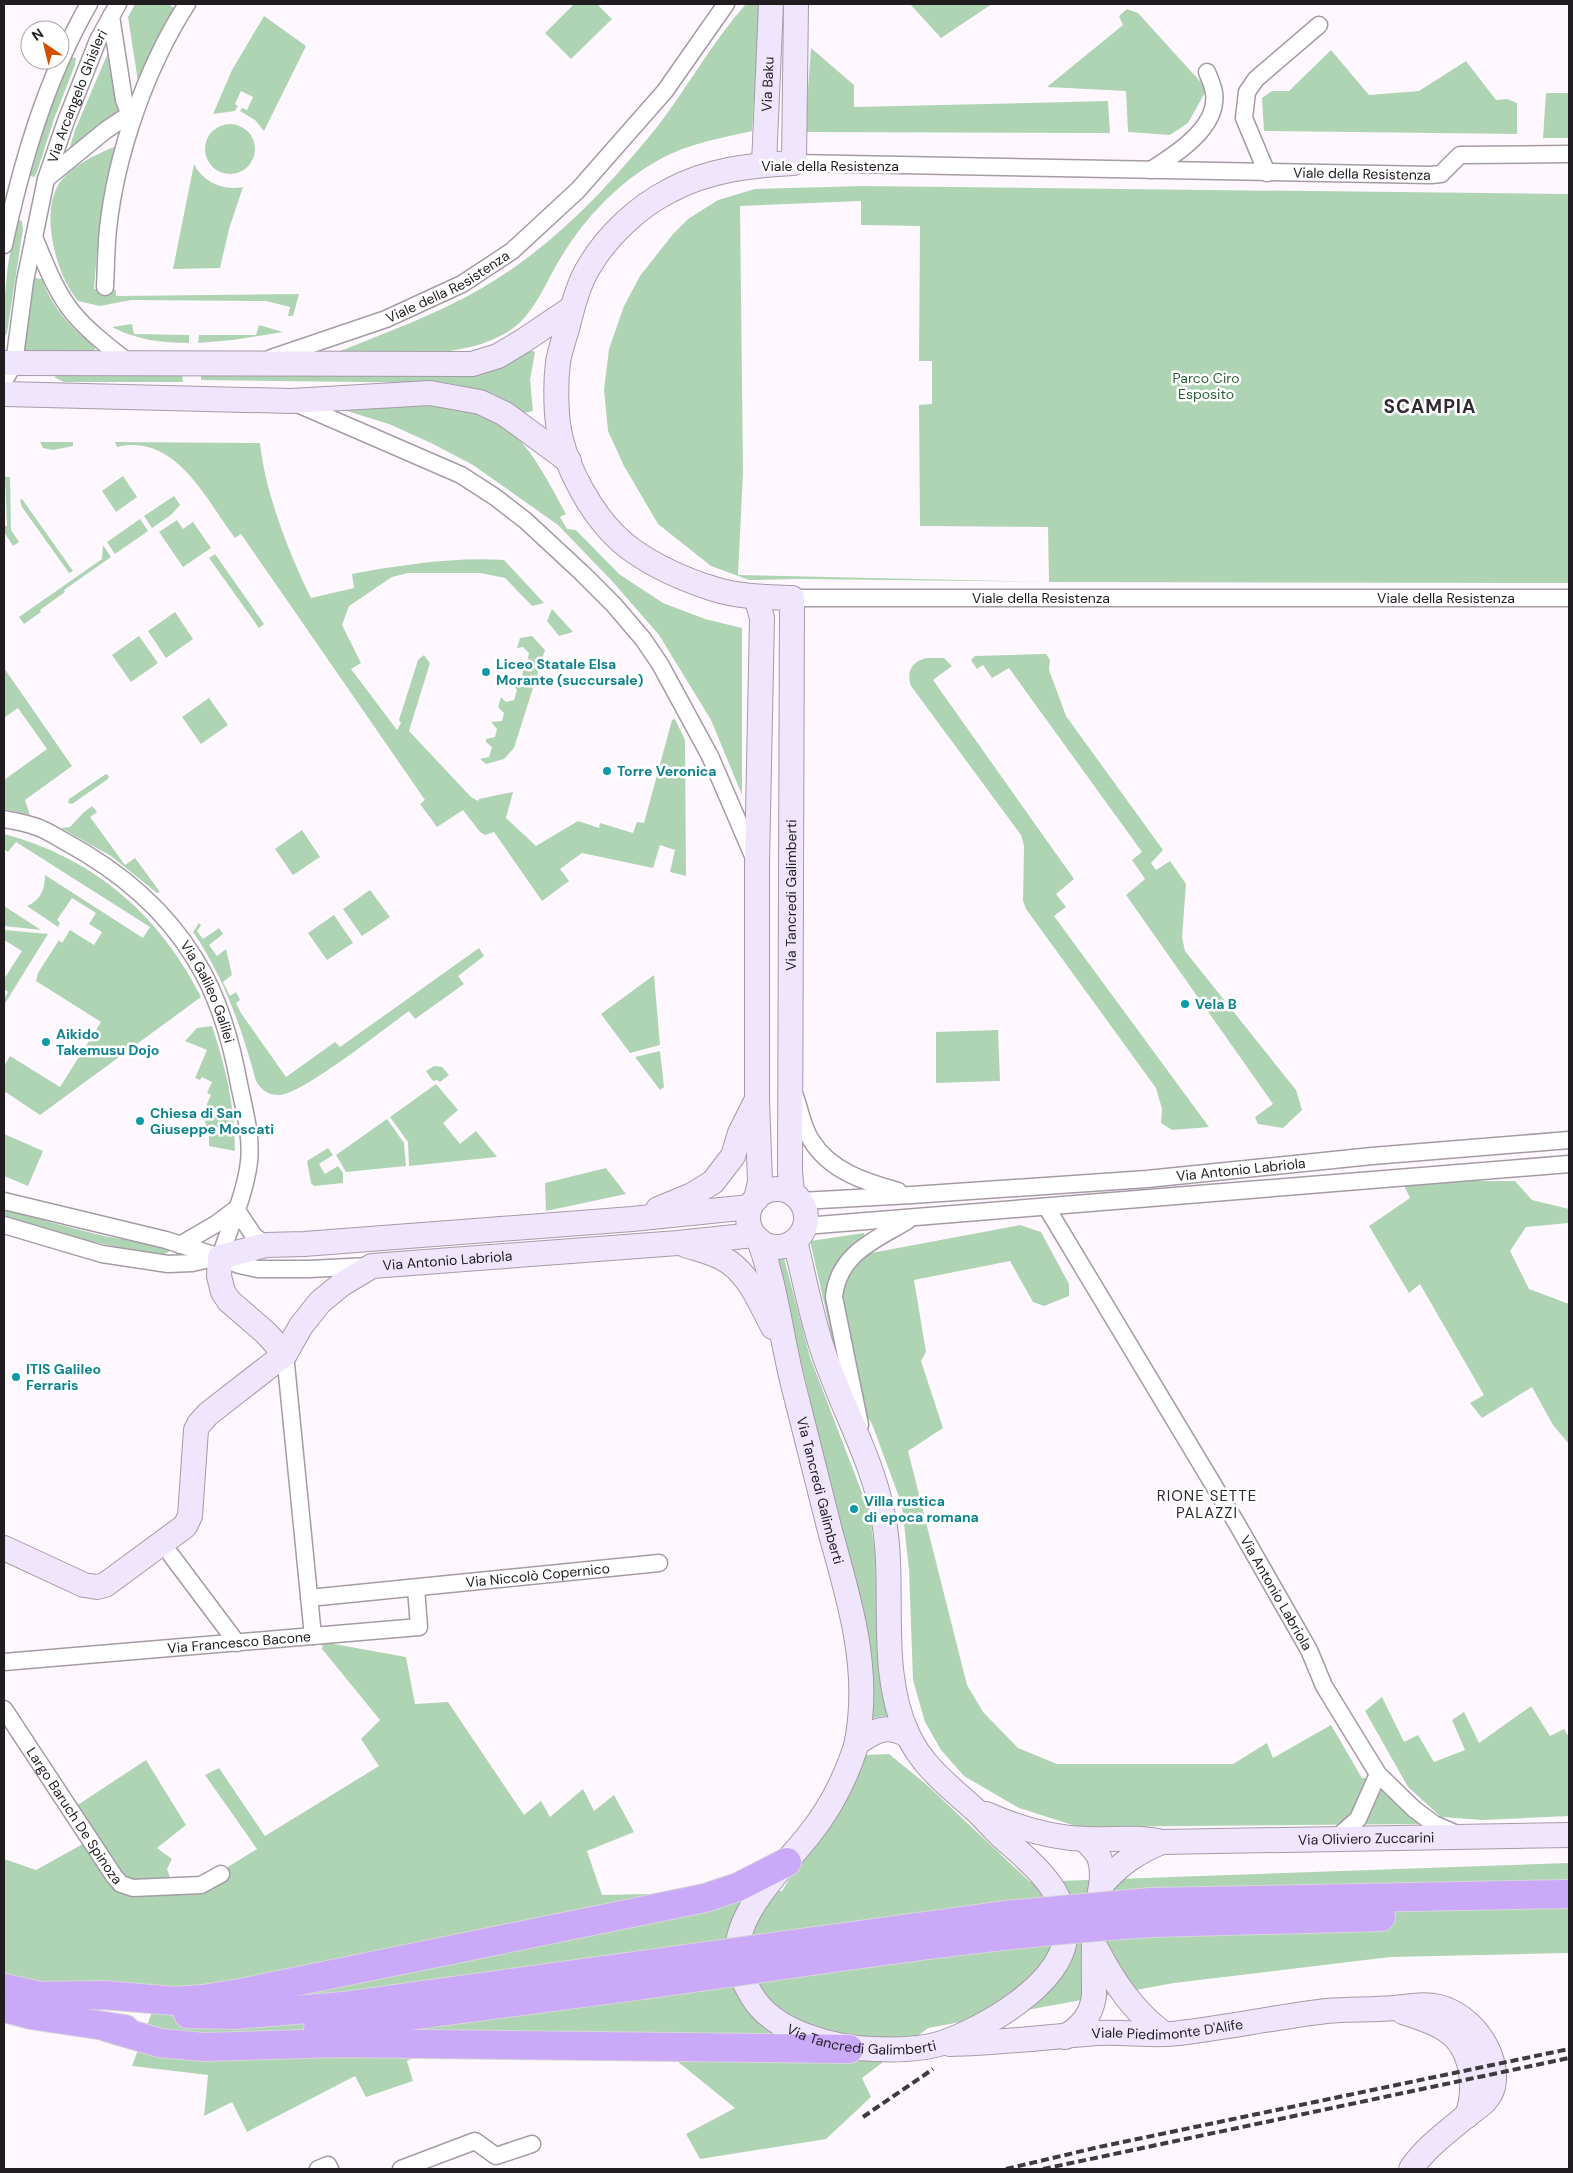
<svg xmlns="http://www.w3.org/2000/svg" width="1573" height="2173" viewBox="0 0 1573 2173" font-family="'DM Sans',sans-serif">
	<style>
		.green { fill: #afd4b4; fill-rule: evenodd }
		.lines { fill: none; stroke-linecap: round; stroke-linejoin: round }
		.street-casing { stroke: #a59ba5; stroke-width: 19 }
		.secondary-casing { stroke: #a59ba5; stroke-width: 26 }
		.highway-casing { stroke: #d7d6d7; stroke-width: 30 }
		.street { stroke: #fff; stroke-width: 16 }
		.secondary { stroke: #efe5fd; stroke-width: 24 }
		.highway { stroke: #caa9f8; stroke-width: 28 }
		.rail { stroke: #3e3a3e; stroke-width: 4; stroke-dasharray: 8 4; stroke-linecap: butt }
		.highway-bridge-casing { stroke: #d7d6d7; stroke-width: 30; stroke-linecap: butt }
		.highway-bridge { stroke: #caa9f8; stroke-width: 28 }
		.culture-dot { fill: #0f9aa8; stroke: #fff; stroke-width: 2 }
		.labels { text-anchor: middle; dominant-baseline: central; stroke-width: 5; stroke-linejoin: round; paint-order: stroke }
		.street-label { font-size: 14px; fill: #201c20; stroke: #fff }
		.park-label { font-size: 14px; fill: #2a6036; stroke: #fff }
		.culture-label { font-size: 14px; font-weight: bold; fill: #0d838f; stroke: #fff; text-anchor: start }
		.neighbourhood-label { font-size: 15px; letter-spacing: 1px; fill: #312932; stroke: #fff }
		.district-label { font-size: 19px; font-weight: bold; letter-spacing: 1px; fill: #312932; stroke: #fff }
	</style>
	<rect width="100%" height="100%" fill="#fef8fe"/>
	<!-- green -->
	<g class="green">
		<path d="M135 4H168L177 10 139 88 128 17Z"/>
		<path d="M574 4H597L612 19 571 59 545 33Z"/>
		<path d="M746 4H760L752 131C729 136 705 141 682 149 631 169 588 212 560 259 544 285 533 319 504 334 455 361 393 352 340 351 388 332 437 314 482 288 551 248 607 189 657 127 688 87 712 42 746 4Z"/>
		<path d="M910 4H992L941 38Z"/>
		<path d="M1127 9 1138 13 1207 89 1188 123 1170 135 1128 132 1126 91 1047 87 1123 25 1119 16Z"/>
		<path d="M264 16 306 46 264 131 255 120 240 111 242 108 247 110 253 97 241 91 235 104 238 106 235 111 213 114 232 70Z"/>
		<path d="M110 48 120 105 118 116 68 153 75 130Z"/>
		<path d="M811 48 854 85V107L1108 101 1110 133 805 132Z"/>
		<path d="M1331 50 1369 95 1419 91 1466 61 1496 100 1507 99 1517 103V134L1264 131 1262 98 1272 91H1289Z"/>
		<path d="M73 57 76 58 75 65 54 119 37 172 34 177 30 176 46 116 68 63Z"/>
		<path d="M1546 93H1569V138H1543Z"/>
		<circle cx="230" cy="149" r="25"/>
		<path d="M114 147 119 148 99 227 94 289 116 290V296L299 294 293 316H288L290 307 266 301 131 300 100 306 78 301C56 275 39 212 60 182 73 165 95 155 114 147Z"/>
		<path d="M194 164C203 182 223 191 243 187L229 229 220 268 173 269Z"/>
		<path d="M863 186 1569 194V583L1052 582 798 579 749 580 711 566 658 524 624 466 608 431 604 390 609 349 624 306 640 276 673 234 688 219 718 200 755 189ZM861 201V225L920 226 919 361H932V404L919 405 920 526 1048 527 1049 582 738 575 743 472 740 206Z"/>
		<path d="M18 220 22 221 23 229 7 333 4 338C4 298 6 258 18 220Z"/>
		<path d="M35 278 42 279C51 306 72 331 96 346L94 351 23 352 33 282Z"/>
		<path d="M132 324 134 334 189 335V343C162 343 137 340 112 327Z"/>
		<path d="M259 325 283 332 233 340 198 343 199 335H256Z"/>
		<path d="M529 349 535 352 530 380 533 411 525 413 494 394 448 383 201 380V373Z"/>
		<path d="M65 373H182L183 382H64L54 377Z"/>
		<path d="M334 407C381 407 468 397 505 427 533 448 549 484 566 514L560 517 567 529 576 530 619 574 663 603 705 619 742 628V795L711 720 659 635 612 581 558 525 473 465 431 443 389 424Z"/>
		<path d="M40 442H73V446L53 450 43 448Z"/>
		<path d="M115 442 260 443C265 492 289 554 311 598L354 588 352 574C401 565 454 557 504 560L544 603 532 606 505 578 480 573H408L392 577 349 606 342 625 361 663 351 669 397 730 401 723 399 720 418 660 424 655 430 663 409 731 471 797 478 801 479 799 513 792 506 818 536 846 578 821 599 828 600 823 633 833 637 822 644 823 672 720 675 719 685 740 686 876 670 872 675 850 660 845 653 868 582 853 560 869 569 881 542 901 494 832 485 835 480 832 463 810 437 827 420 804 425 800 241 534 235 538C206 500 176 433 117 447Z"/>
		<path d="M123 476 137 497 116 512 102 491Z"/>
		<path d="M5 477H10L11 530 19 542 13 546 4 532V526H7Z"/>
		<path d="M174 496 180 505 171 515 152 528 144 516Z"/>
		<path d="M22 499 73 571 69 573 22 507 20 500Z"/>
		<path d="M140 519 148 531 115 554 107 542Z"/>
		<path d="M177 520 183 529 193 522 211 548 183 567 159 532Z"/>
		<path d="M103 545 111 557 64 590 65 592 40 610 41 612 24 624 19 617 102 559Z"/>
		<path d="M215 554 264 624 259 628 209 558Z"/>
		<path d="M552 609 573 632 559 636 547 621Z"/>
		<path d="M175 612 193 639 166 658 148 631Z"/>
		<path d="M139 636 158 663 131 682 112 655Z"/>
		<path d="M532 636 545 650 514 748 504 759 486 764 480 759 489 757 492 747 486 742V739L495 737 497 729 491 722 502 721 504 713 498 707 501 697 506 702 514 700 517 690 512 684 521 681 523 671 517 666 518 664 527 662 529 653 523 647 517 648 520 638Z"/>
		<path d="M1046 654 1050 660 1049 670 1066 716 1163 850 1151 863 1156 870 1170 861 1186 884 1182 937 1185 951 1296 1090 1302 1110 1283 1128 1258 1124 1255 1117 1273 1104 1126 895 1145 879 1132 860 1142 852 1009 668 992 678 983 665 977 669 971 660 975 656Z"/>
		<path d="M927 658H944L952 666 933 680 1074 879 1056 894 1066 907 1054 916 1209 1127 1172 1130 1161 1123 1162 1109 1156 1088 1026 909 1023 901 1024 846 1021 835 911 686C906 671 912 661 927 658Z"/>
		<path d="M4 668 72 766 25 800 30 815 4 809V780L47 749 18 708 4 718Z"/>
		<path d="M209 698 228 725 201 744 182 717Z"/>
		<path d="M106 774 109 776 108 779 72 804 68 803 69 799Z"/>
		<path d="M92 806 97 812 90 817 125 865 135 858 160 892 157 893 111 856 61 828 70 827 83 813Z"/>
		<path d="M302 830 320 857 293 875 275 849Z"/>
		<path d="M4 834C94 858 159 914 201 997L40 1115 4 1091V1066L10 1056 60 1087 101 1022 36 981 38 973 59 940 62 943 70 930 94 945 102 932 89 924 96 913 72 898 57 920 60 923 58 927 27 906C41 900 45 889 45 875L143 938 150 927 16 842 8 852 4 849Z"/>
		<path d="M370 890 390 917 362 936 343 909Z"/>
		<path d="M4 906 41 930 4 926Z"/>
		<path d="M334 915 353 943 327 960 308 933Z"/>
		<path d="M199 923 201 925 197 931 203 939 219 928 223 934 209 945 217 956 226 949 232 975 223 982 230 996 236 992 240 1000 236 1003 241 1013 286 1077 335 1042 340 1047 479 948 484 956 458 976 464 984 415 1019 409 1011C385 1028 304 1093 280 1095 268 1095 262 1091 256 1081 242 1029 224 977 193 932Z"/>
		<path d="M4 930 48 934 4 1005V999L8 992 4 989V979L22 951 4 940Z"/>
		<path d="M654 975 660 1045 630 1053 601 1014Z"/>
		<path d="M212 1026C226 1067 235 1108 235 1151L209 1146V1132L202 1115 211 1095 207 1093 212 1082 202 1077 200 1080 195 1078 207 1050 185 1041 197 1028Z"/>
		<path d="M998 1030 1000 1081 936 1083V1032Z"/>
		<path d="M660 1051 664 1087 660 1090 635 1057Z"/>
		<path d="M434 1066 442 1067 449 1075 440 1082 437 1080 433 1081 426 1071Z"/>
		<path d="M436 1084 458 1110 443 1123 460 1144 476 1131 497 1157 409 1166 408 1142 390 1117Z"/>
		<path d="M387 1119 404 1143 406 1166 346 1172 336 1155Z"/>
		<path d="M4 1134 43 1151 28 1186 4 1176Z"/>
		<path d="M328 1148 333 1155 319 1164 325 1174 338 1166 343 1173V1183L314 1186 311 1183 307 1161Z"/>
		<path d="M606 1168 626 1194 546 1211 545 1183Z"/>
		<path d="M1402 1181H1515L1532 1200 1569 1209V1223L1526 1227 1510 1251 1529 1289 1569 1304V1444L1553 1425 1532 1387 1482 1418 1470 1403 1484 1395 1420 1284 1409 1293 1369 1226 1410 1198Z"/>
		<path d="M4 1208 53 1223 104 1236 156 1245 168 1249 169 1252 164 1254C109 1248 57 1233 4 1218Z"/>
		<path d="M1020 1225 1041 1232 1069 1284V1296L1044 1306 1033 1302 1010 1261 914 1280 926 1352 921 1361 943 1428 908 1451 967 1685 983 1712 1018 1748 1057 1764H1233L1267 1743 1273 1758 1331 1725 1362 1778H1382L1423 1816 1420 1824 1079 1827 1019 1808 964 1776 941 1750 925 1722 913 1680 909 1570 902 1505 872 1424 841 1377 810 1241 864 1233 866 1254Z"/>
		<path d="M783 1254 810 1357 869 1511 875 1552 877 1622 891 1716H882L870 1719 873 1689 867 1642 777 1259 779 1255Z"/>
		<path d="M323 1642 406 1657 415 1704 448 1702 524 1815 541 1801 550 1817 583 1789 594 1811 614 1795 634 1832 587 1851 602 1895 782 1891 865 1755 889 1754 927 1785 1030 1882 1569 1863V1953L1390 1957 1174 1983 928 2028 862 2078 871 2097 826 2139 700 2159 686 2134 735 2108 677 2061 423 2051 407 2061 413 2081 366 2097 355 2076 247 2132 232 2102 204 2116 208 2075 132 2066 159 1993 84 1988 4 1975V1859L36 1870 90 1840 70 1810 146 1760 186 1825 157 1848 172 1859 167 1869 173 1886 199 1885 257 1849 205 1775 219 1768 265 1836 379 1766 361 1739 380 1720 322 1649Z"/>
		<path d="M1382 1697 1404 1742 1418 1735 1434 1762 1465 1750 1452 1720 1464 1712 1479 1743 1531 1706 1550 1736 1564 1729 1569 1737V1816L1483 1820 1441 1817 1408 1787 1365 1711Z"/>
	</g>
	<g class="lines">
		<!-- street casing -->
		<g class="street-casing">
			<g id="street">
				<path d="M111 16 124 100 128 110 134 112"/>
				<path id="s1" d="M794 163 1431 175 1441 174 1460 155 1569 154"/>
				<path d="M1151 170C1173 156 1211 132 1214 103 1216 92 1211 82 1207 72"/>
				<path d="M1267 173 1244 118 1247 92 1256 79 1319 25"/>
				<path d="M46 179 106 130 124 118 132 120"/>
				<path d="M34 237C45 263 55 291 73 313 89 332 109 347 128 362"/>
				<path d="M4 245C22 161 46 79 89 4"/>
				<path d="M105 287C106 268 106 248 108 229 116 154 146 68 187 4"/>
				<path id="s2" d="M271 358 386 319 462 284 512 251 578 190 665 91 726 4"/>
				<path id="s3" d="M4 381 14 364 25 281 46 179 66 121 98 40 118 4"/>
				<path d="M295 403 461 475 495 497 526 521 582 573 614 605 643 639 660 664 710 756 754 858"/>
				<path id="s4" d="M792 598H1569"/>
				<path id="s5" d="M4 819C15 821 26 823 37 827 46 830 55 836 64 841 116 869 164 908 195 959 219 997 231 1040 239 1084 244 1109 252 1136 249 1162 245 1195 230 1226 220 1257"/>
				<path d="M795 1096C800 1110 803 1128 811 1140 830 1171 865 1182 898 1191"/>
				<path d="M4 1201 166 1240 220 1257 239 1265 258 1269H309L369 1266"/>
				<path id="s6" d="M801 1201 912 1195 1147 1179 1372 1156 1569 1140"/>
				<path id="s7" d="M1047 1208 1237 1524 1309 1650 1324 1686 1378 1774 1414 1809 1434 1824 1457 1834"/>
				<path d="M236 1209 254 1236 266 1245"/>
				<path d="M4 1225 102 1254 168 1264 192 1263 218 1257"/>
				<path d="M805 1226 1569 1164"/>
				<path d="M180 1245 216 1224 236 1209"/>
				<path d="M285 1354 313 1636"/>
				<path d="M860 1425 834 1297C838 1254 875 1240 907 1221"/>
				<path d="M171 1555 237 1643"/>
				<path id="s8" d="M309 1598 659 1563"/>
				<path id="s9" d="M4 1662 419 1627 416 1588"/>
				<path id="s10" d="M4 1709 114 1876 121 1884 133 1888 201 1885 221 1874"/>
				<path d="M1334 1840 1358 1819 1378 1774"/>
				<path d="M318 2169 328 2165 330 2169"/>
				<path d="M401 2169 475 2141 496 2156 532 2144"/>
			</g>
		</g>
		<!-- secondary casing -->
		<g class="secondary-casing">
			<g id="secondary">
				<path id="s11" d="M764 164 771 4"/>
				<path d="M4 363 472 364 498 356 523 341 572 308"/>
				<path d="M4 394 291 401 430 393 480 402 505 414 569 461"/>
				<circle cx="777" cy="1218" r="29"/>
				<path id="s12" d="M792 1193 790 1171 792 598C766 597 739 597 714 589 685 580 656 567 632 550 594 523 560 461 557 414 556 398 556 378 558 362 560 349 565 337 568 325 573 305 579 282 590 265 608 235 638 207 669 191 707 170 751 165 794 163L796 4"/>
				<path d="M756 1199 760 1182 757 1100V864L762 618 756 597"/>
				<path d="M658 1209 692 1195 713 1182 733 1156 740 1133 756 1101"/>
				<path id="s13" d="M759 1240C776 1286 781 1336 793 1384 805 1431 817 1479 829 1527 846 1590 867 1653 860 1720 859 1729 858 1739 855 1749 845 1779 829 1810 809 1835 782 1869 733 1913 737 1960 739 1973 746 1986 752 1996 774 2033 834 2048 874 2049 895 2050 921 2050 942 2043 983 2029 1059 1986 1065 1939 1070 1891 1032 1864 1001 1836 991 1827 983 1816 973 1808 948 1785 923 1767 908 1735 877 1670 896 1589 884 1521 875 1468 850 1423 831 1373 814 1331 806 1285 795 1241"/>
				<path d="M685 1245C697 1249 711 1252 722 1258 748 1271 760 1303 773 1327"/>
				<path d="M285 1354 266 1333 229 1301 223 1292 219 1276 220 1257 266 1245 304 1244 632 1219 750 1207"/>
				<path id="s14" d="M4 1548 84 1585 97 1587 105 1585 185 1526 190 1516 196 1430 199 1424 208 1414 285 1354 301 1326 320 1302 342 1284 372 1266 678 1243 754 1235"/>
				<path d="M857 1743C876 1730 886 1724 907 1735"/>
				<path id="s15" d="M986 1814C1018 1828 1051 1838 1086 1839 1112 1840 1137 1836 1162 1842L1569 1835"/>
				<path d="M1102 1884C1120 1864 1137 1852 1162 1842"/>
				<path d="M1096 1948C1113 1981 1133 2011 1164 2034"/>
				<path d="M1403 2012C1417 2017 1433 2021 1446 2030 1473 2047 1477 2089 1467 2116"/>
				<path d="M1065 2037C1082 2026 1091 2016 1094 1996 1094 1971 1093 1947 1095 1922 1096 1901 1106 1881 1100 1860 1098 1852 1090 1845 1084 1839"/>
				<path id="s16" d="M950 2044C1000 2043 1048 2037 1097 2033 1125 2031 1153 2037 1180 2033 1229 2027 1277 2017 1326 2011 1349 2009 1371 2010 1394 2008 1409 2007 1423 2003 1439 2007 1471 2015 1500 2054 1493 2087 1489 2102 1476 2108 1465 2117 1447 2132 1424 2149 1411 2169"/>
			</g>
		</g>
		<!-- highway casing -->
		<g class="highway-casing">
			<g id="highway">
				<path d="M1151 1902 1569 1894"/>
				<path d="M1153 1923 1381 1917"/>
				<path d="M4 1988 54 1999"/>
				<path d="M36 1996 104 1995 175 2001 203 1999 240 1993 705 1898 738 1887 787 1862"/>
				<path d="M4 2008 31 2015 125 2029"/>
				<path d="M188 2014 236 2015 343 2006 641 1965"/>
				<path d="M106 2027 160 2043 204 2047 340 2043 849 2049"/>
				<path d="M318 2028 643 1985"/>
			</g>
		</g>
		<!-- street -->
		<use href="#street" class="street"/>
		<!-- secondary -->
		<use href="#secondary" class="secondary"/>
		<!-- highway -->
		<use href="#highway" class="highway"/>
		<!-- rail -->
		<g class="rail">
			<path d="M863 2117 933 2069"/>
			<path d="M1006 2169 1099 2147 1569 2049"/>
			<path d="M1043 2169 1569 2058"/>
		</g>
		<!-- highway-bridge casing -->
		<g class="highway-bridge-casing">
			<g id="highway-bridge">
				<path d="M641 1965 1005 1915 1151 1902"/>
				<path d="M643 1985C813 1962 982 1933 1153 1923"/>
			</g>
		</g>
		<!-- highway-bridge -->
		<use href="#highway-bridge" class="highway-bridge"/>
	</g>
	<!-- markers -->
	<g class="culture-dot">
		<circle cx="486" cy="672" r="5"/>
		<circle cx="607" cy="771" r="5"/>
		<circle cx="1185" cy="1004" r="5"/>
		<circle cx="46" cy="1042" r="5"/>
		<circle cx="140" cy="1121" r="5"/>
		<circle cx="16" cy="1377" r="5"/>
		<circle cx="854" cy="1509" r="5"/>
	</g>
	<g class="labels">
		<!-- street labels -->
		<g class="street-label">
			<text stroke="none"><textPath href="#s11" startOffset="80">Via Baku</textPath></text>
			<text stroke="none"><textPath href="#s3" startOffset="296">Via Arcangelo Ghisleri</textPath></text>
			<text x="830" y="166">Viale della Resistenza</text>
			<text stroke="none"><textPath href="#s1" startOffset="568">Viale della Resistenza</textPath></text>
			<text stroke="none"><textPath href="#s2" startOffset="191">Viale della Resistenza</textPath></text>
			<text stroke="none"><textPath href="#s4" startOffset="249">Viale della Resistenza</textPath></text>
			<text stroke="none"><textPath href="#s4" startOffset="654">Viale della Resistenza</textPath></text>
			<text stroke="none"><textPath href="#s12" startOffset="298">Via Tancredi Galimberti</textPath></text>
			<text stroke="none"><textPath href="#s5" startOffset="278">Via Galileo Galilei</textPath></text>
			<text stroke="none"><textPath href="#s6" startOffset="441">Via Antonio Labriola</textPath></text>
			<text stroke="none"><textPath href="#s14" startOffset="626">Via Antonio Labriola</textPath></text>
			<text stroke="none"><textPath href="#s13" startOffset="258">Via Tancredi Galimberti</textPath></text>
			<text stroke="none"><textPath href="#s8" startOffset="230">Via Niccolò Copernico</textPath></text>
			<text stroke="none"><textPath href="#s7" startOffset="448">Via Antonio Labriola</textPath></text>
			<text stroke="none"><textPath href="#s9" startOffset="236">Via Francesco Bacone</textPath></text>
			<text stroke="none"><textPath href="#s10" startOffset="128">Largo Baruch De Spinoza</textPath></text>
			<text stroke="none"><textPath href="#s15" startOffset="384">Via Oliviero Zuccarini</textPath></text>
			<text stroke="none"><textPath href="#s16" startOffset="218">Viale Piedimonte D'Alife</textPath></text>
			<text stroke="none"><textPath href="#s13" startOffset="931">Via Tancredi Galimberti</textPath></text>
		</g>
		<!-- park labels -->
		<g class="park-label">
			<text x="1206" y="378">Parco Ciro<tspan x="1206" dy="16">Esposito</tspan></text>
		</g>
		<!-- culture labels -->
		<g class="culture-label">
			<text x="496" y="664">Liceo Statale Elsa<tspan x="496" dy="16">Morante (succursale)</tspan></text>
			<text x="617" y="771">Torre Veronica</text>
			<text x="1195" y="1004">Vela B</text>
			<text x="56" y="1034">Aikido<tspan x="56" dy="16">Takemusu Dojo</tspan></text>
			<text x="150" y="1113">Chiesa di San<tspan x="150" dy="16">Giuseppe Moscati</tspan></text>
			<text x="26" y="1369">ITIS Galileo<tspan x="26" dy="16">Ferraris</tspan></text>
			<text x="864" y="1501">Villa rustica<tspan x="864" dy="16">di epoca romana</tspan></text>
		</g>
		<!-- neighbourhood labels -->
		<g class="neighbourhood-label">
			<text x="1207" y="1496">RIONE SETTE<tspan x="1207" dy="17">PALAZZI</tspan></text>
		</g>
		<!-- district labels -->
		<g class="district-label">
			<text x="1430" y="406">SCAMPIA</text>
		</g>
	</g>
	<!-- border -->
	<rect width="1573" height="2173" fill="none" stroke="#201c20" stroke-width="10"/>
	<!-- north arrow -->
	<g transform="translate(45 45) rotate(325)"><circle r="24" fill="#ffffff" stroke="#a6a4a6"/>
	<path d="M0-4L9 19L0 12L-9 19Z" fill="#d34f00"/>
	<text y="-8" font-size="14" font-weight="bold" text-anchor="middle" fill="#201c20">N</text>
	</g>
</svg>
